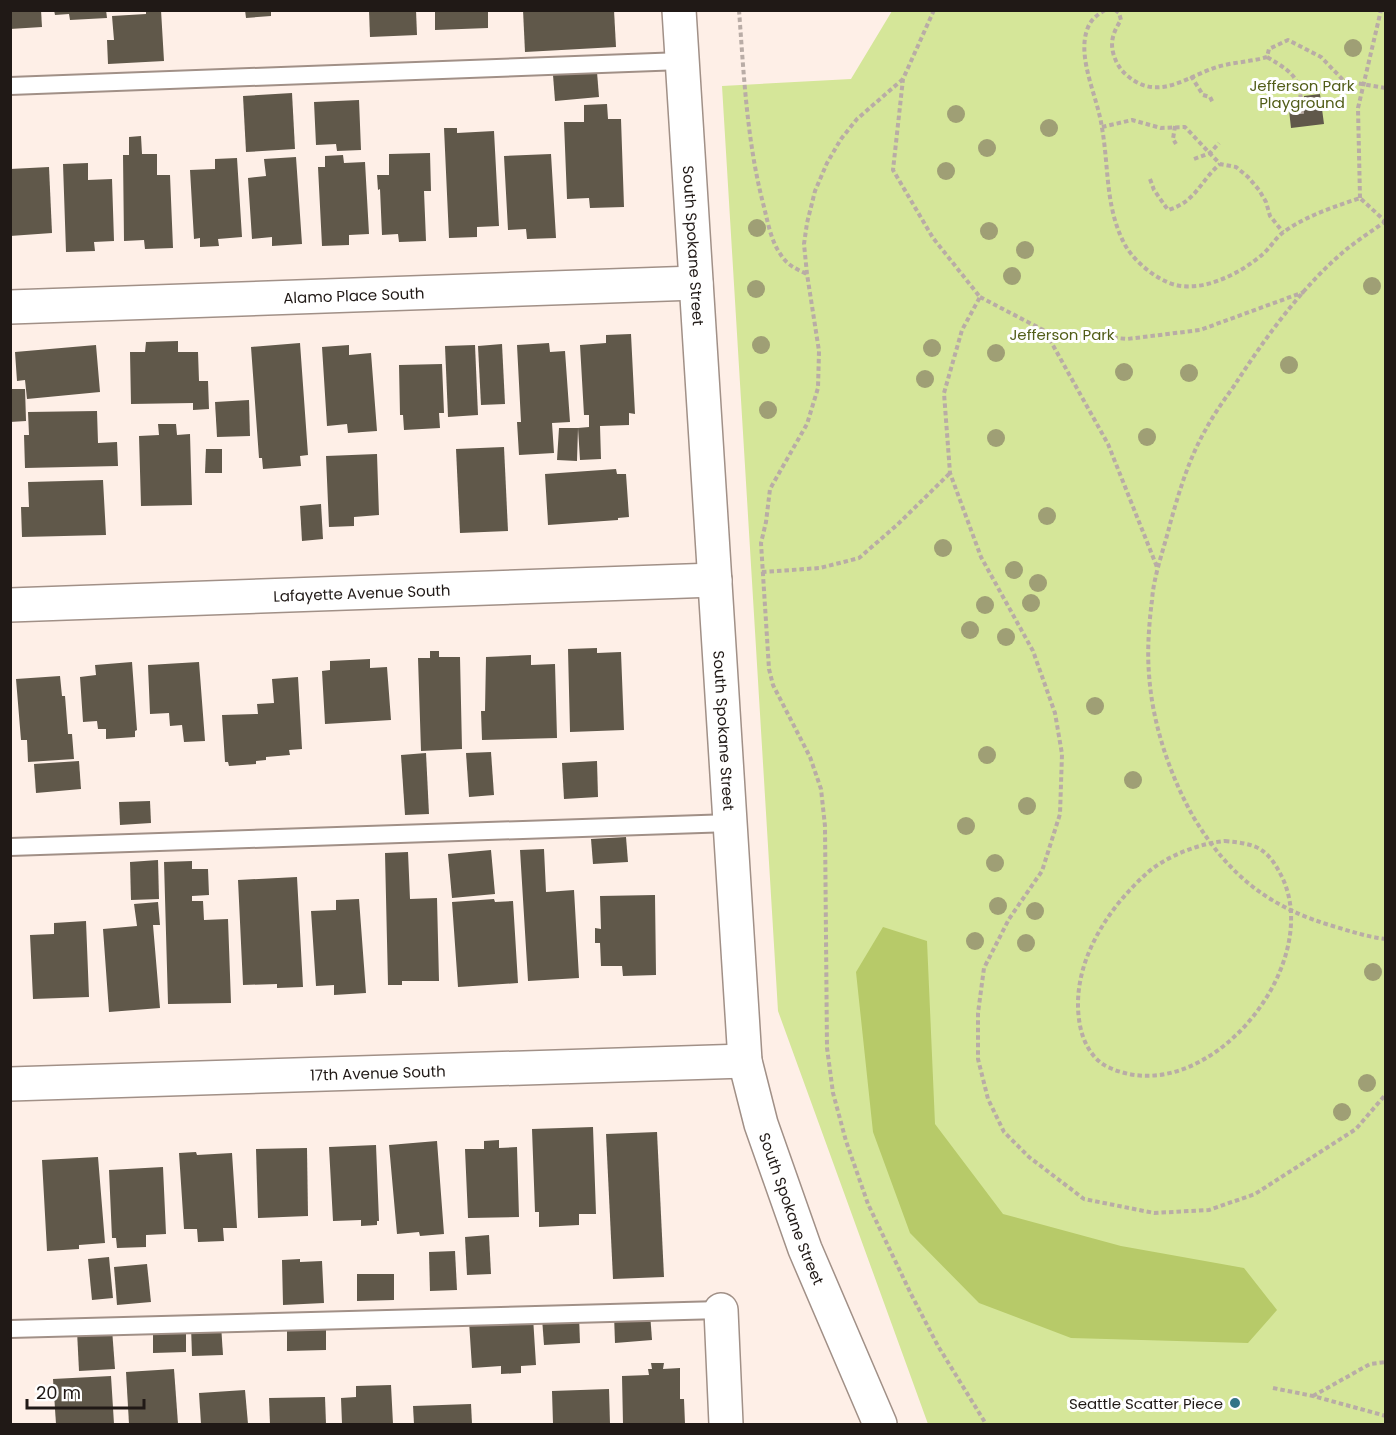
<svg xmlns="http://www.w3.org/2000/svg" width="1396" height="1435" viewBox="0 0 1396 1435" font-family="Poppins,sans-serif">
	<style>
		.green { fill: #d5e699 }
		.forest { fill: #b7ca69 }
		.building { fill: #60584a }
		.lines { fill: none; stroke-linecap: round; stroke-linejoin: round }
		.lane-casing { stroke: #a19087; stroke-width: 20 }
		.street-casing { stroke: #a19087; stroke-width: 36 }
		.secondary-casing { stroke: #a19087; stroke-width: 36 }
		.path { stroke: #b9aca6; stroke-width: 4; stroke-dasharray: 4.5 3; stroke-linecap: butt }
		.lane { stroke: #fff; stroke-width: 16 }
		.street { stroke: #fff; stroke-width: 33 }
		.secondary { stroke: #fff; stroke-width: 33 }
		.path-bridge { stroke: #b9aca6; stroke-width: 4; stroke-dasharray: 4.5 3; stroke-linecap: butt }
		.tree { fill: #9f9f75 }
		.poi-dot { fill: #337487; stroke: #fff; stroke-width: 2 }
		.labels { text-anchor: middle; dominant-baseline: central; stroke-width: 6; stroke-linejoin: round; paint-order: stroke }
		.park-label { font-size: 15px; fill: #515d18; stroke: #fff }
		.street-label { font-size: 15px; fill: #201916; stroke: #fff }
		.poi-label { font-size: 15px; fill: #201916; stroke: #fff; text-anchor: end }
	</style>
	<rect width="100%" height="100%" fill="#feefe7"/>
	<!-- green -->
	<path class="green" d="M892 11H1385V1424H928L778 1011 722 86 851 79Z"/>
	<!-- forest -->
	<path class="forest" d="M883 927 927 941 935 1124 1003 1214 1121 1246 1244 1268 1277 1310 1248 1343 1071 1338 979 1303 910 1233 873 1132 856 972Z"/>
	<!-- building -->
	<g class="building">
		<path d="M10 10H41L42 27 10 29Z"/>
		<path d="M54 10H106L107 18 70 20 69 14 55 15Z"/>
		<path d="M146 10H161L164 61 108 64 107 40H114L112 16 146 14Z"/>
		<path d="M245 10H271V16L246 18Z"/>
		<path d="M369 10H416L417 35 370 37Z"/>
		<path d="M435 10H488V28L435 30Z"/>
		<path d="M523 10H614L616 47 525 52Z"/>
		<path d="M597 72 599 97 555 101 553 75Z"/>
		<path d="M292 93 295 149 246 152 243 96Z"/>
		<path d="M1320 94 1324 124 1291 128 1288 101 1304 99V96Z"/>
		<path d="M359 100 361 150 337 151 336 144 316 145 314 102Z"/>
		<path d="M607 104 608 119H621L624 207 590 208 589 198 567 199 564 122H584V105Z"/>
		<path d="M444 128H457V133L494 131 499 226 477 227V237L449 238Z"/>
		<path d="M141 136 142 154H157V175H170L173 248 145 249 144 240 124 241 123 155H129V137Z"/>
		<path d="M430 153 431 191H424L426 241 399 242 398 234 382 235 380 189 378 190 377 175H389V154Z"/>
		<path d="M551 154 556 238 527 239 526 229 508 230 504 156Z"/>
		<path d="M343 155 344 163 365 162 369 234 349 235V245L322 246 318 167H325V156Z"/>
		<path d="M296 157 302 244 272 246V237L252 239 248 178 266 176 264 159Z"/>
		<path d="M237 158 242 237 218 239 219 246 200 247V238L194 239 190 170 215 169V159Z"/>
		<path d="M88 163V180L112 179 114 241 94 242 95 251 66 252 63 164Z"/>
		<path d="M49 167 52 233 10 236V169Z"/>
		<path d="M631 334 635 414 629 413V425L600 426 601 459 580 460 578 428 589 427V415H584L580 345 606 343V335Z"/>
		<path d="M178 341V352H198L199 381H208L209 409 193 410V403L131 404 130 352H145L146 342Z"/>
		<path d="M300 343 308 455 300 456 301 466 263 469 262 458H259L251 347Z"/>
		<path d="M549 343 550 352 565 351 570 422 552 423 554 453 519 455 517 422H521L517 345Z"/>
		<path d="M502 344 505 404 481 405 478 346Z"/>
		<path d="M96 345 100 392 27 399 25 380 17 381 15 352Z"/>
		<path d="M349 345V355L371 353 377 431 348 433 347 424 327 426 322 347Z"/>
		<path d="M475 345 478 415 448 417 445 346Z"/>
		<path d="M442 364 444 413H439L440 428 404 430 403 415H400L399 365Z"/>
		<path d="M10 389H25L26 421 10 422Z"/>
		<path d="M249 400 250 436 217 437 215 402Z"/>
		<path d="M97 411 98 443 117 442 118 466 25 468 24 435H29L28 412Z"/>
		<path d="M158 424H176L177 435 190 434 192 505 141 506 139 436 159 435Z"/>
		<path d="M559 428H578L577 461 557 460Z"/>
		<path d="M504 447 508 531 460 533 456 449Z"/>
		<path d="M206 449H222V473H205Z"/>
		<path d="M377 454 379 515 354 517V526L329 527 326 456Z"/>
		<path d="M616 469 617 474H626L629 517 618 518V520L548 525 545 474Z"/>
		<path d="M103 480 106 535 22 537 21 507H29L28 482Z"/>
		<path d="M321 504 323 539 302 541 300 506Z"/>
		<path d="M597 648V653L621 652 624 730 570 732 568 649Z"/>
		<path d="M430 651H439V657H460L462 749 421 751 418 658H430Z"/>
		<path d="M531 655V665L555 664 557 738 482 740 481 711H485L486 657Z"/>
		<path d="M370 659V668L387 667 391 720 325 724 322 671 330 670V661Z"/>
		<path d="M132 662 137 730 135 731V737L106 739V729H98L97 721 83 722 80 677 96 675 95 665Z"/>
		<path d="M199 662 205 741 184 742 182 725 170 726 169 713 150 714 148 665Z"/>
		<path d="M60 676 62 696H65L68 734H72L74 759 28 762 27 740H21L16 679Z"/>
		<path d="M298 677 302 749 289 750 290 755 266 757V760L256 761V764L229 766 228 762H225L222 715 258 714 257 704 274 703 272 679Z"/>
		<path d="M491 752 494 795 469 797 466 753Z"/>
		<path d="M426 753 429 814 405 815 401 755Z"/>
		<path d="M79 761 81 789 36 793 34 764Z"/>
		<path d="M597 761 598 797 564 799 562 763Z"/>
		<path d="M150 801 151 823 120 825 119 802Z"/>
		<path d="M626 837 628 862 593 864 591 839Z"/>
		<path d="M544 849 546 892 574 890 579 978 528 981 520 850Z"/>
		<path d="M491 850 495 894 452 898 448 854Z"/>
		<path d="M408 852 410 899 437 898 439 981H402V985H388L385 853Z"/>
		<path d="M158 860 159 899 131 900 130 862Z"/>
		<path d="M192 861V869H208L209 895 192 896V901H203L204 920 228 919 231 1003 168 1004 164 862Z"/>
		<path d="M297 877 303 987 277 988V984L243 985 238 880Z"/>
		<path d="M655 895 656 975 623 976 622 966H601L600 943H595V928L601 929 600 896Z"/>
		<path d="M359 899 366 993 334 995V985L316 986 311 911 336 910V900Z"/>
		<path d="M494 899 495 902 513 901 518 983 458 987 452 902Z"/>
		<path d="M158 902 160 925H153L160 1008 109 1012 103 929 137 926 134 904Z"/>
		<path d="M86 921 89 997 33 999 30 935 54 934V923Z"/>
		<path d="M593 1127 596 1214H579V1225L539 1227V1212H535L532 1129Z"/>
		<path d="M657 1132 664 1277 613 1279 606 1134Z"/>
		<path d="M499 1140V1148L517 1147 519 1217 468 1218 465 1149H484V1141Z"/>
		<path d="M437 1141 444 1234 420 1236 419 1232 397 1234 389 1145Z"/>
		<path d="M376 1145 379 1221H377V1225L361 1226V1220L333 1221 329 1147Z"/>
		<path d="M307 1148 308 1216 258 1218 256 1149Z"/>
		<path d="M196 1152 197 1155 232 1153 237 1228H223L224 1241 198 1242 197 1229H184L179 1153Z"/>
		<path d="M98 1157 105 1243 79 1245V1249L47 1251 42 1160Z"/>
		<path d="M163 1167 166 1234 146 1235V1247L117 1248 116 1238H112L109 1170Z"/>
		<path d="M489 1235 491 1274 467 1275 465 1237Z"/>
		<path d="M455 1251 457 1290 430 1291 429 1252Z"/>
		<path d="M109 1257 113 1298 92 1300 88 1259Z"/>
		<path d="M300 1259V1262L322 1261 324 1303 283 1305 282 1260Z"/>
		<path d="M147 1264 151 1302 117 1305 114 1267Z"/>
		<path d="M357 1274H394V1300L357 1301Z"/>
		<path d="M650 1313 652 1340 615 1343 614 1315Z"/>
		<path d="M579 1316 580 1343 544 1345 542 1318Z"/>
		<path d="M533 1317 536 1365 521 1366V1373L501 1374V1366L472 1368 469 1321Z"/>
		<path d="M326 1321V1350L287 1351V1322Z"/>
		<path d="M221 1325 223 1355 192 1356 191 1326Z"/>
		<path d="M112 1329 115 1369 79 1371 77 1331Z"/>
		<path d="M153 1329H186V1352L153 1353Z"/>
		<path d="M651 1363H664L663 1369 680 1368V1399H684L685 1424H623L622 1376 649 1375 648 1369H652Z"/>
		<path d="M174 1369 178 1424H129L126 1372Z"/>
		<path d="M111 1376 114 1424H56L53 1379Z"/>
		<path d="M391 1385 393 1424H342L341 1398 356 1397V1386Z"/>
		<path d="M609 1389 610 1424H553L552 1391Z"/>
		<path d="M245 1390 248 1424H201L199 1393Z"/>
		<path d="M325 1397 326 1424H270L269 1398Z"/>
		<path d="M471 1404 472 1424H414L413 1406Z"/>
	</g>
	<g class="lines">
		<!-- lane casing -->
		<g class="lane-casing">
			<g id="lane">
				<path d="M10 86 682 61"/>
				<path d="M10 847 731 823"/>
				<path d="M10 1329 721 1310"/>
			</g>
		</g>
		<!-- street casing -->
		<g class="street-casing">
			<g id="street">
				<path id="s1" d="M10 307 696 283"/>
				<path id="s2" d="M10 605 715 580"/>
				<path id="s3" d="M10 1084 745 1061"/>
				<path d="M721 1310 726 1424"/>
			</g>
		</g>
		<!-- secondary casing -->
		<g class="secondary-casing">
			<g id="secondary">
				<path id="s4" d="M679 10 745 1061 761 1124 805 1249 880 1424"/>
			</g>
		</g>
		<!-- path -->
		<g class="path">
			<path d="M739 10C744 77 747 143 764 207 768 223 771 241 781 255 787 265 796 269 807 274"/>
			<path d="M934 10 903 79 893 170 933 238 980 297 962 330 944 393 950 473 981 557 1033 651 1055 713 1062 754 1060 814 1042 871 1009 919 984 968 978 1013V1059L988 1099 1004 1132 1029 1157 1084 1199 1154 1213 1209 1210 1255 1194 1356 1129 1386 1094"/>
			<path d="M1105 10C1097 15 1090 20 1087 30 1077 59 1098 98 1102 128 1109 167 1105 206 1124 243 1132 259 1151 275 1167 282 1198 296 1240 274 1263 254 1271 247 1276 237 1285 231 1308 215 1334 207 1360 198L1385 221"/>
			<path d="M1115 10 1119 13 1121 20C1111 35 1109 47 1117 63 1120 69 1124 73 1129 77 1159 101 1186 77 1217 67 1233 62 1251 62 1267 57L1269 49 1288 40 1321 57 1344 81"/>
			<path d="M1267 57C1297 75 1300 78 1302 114"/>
			<path d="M1191 76 1203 95 1210 97 1213 103"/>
			<path d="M903 79 857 119 841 139 827 163 815 191 807 223 804 244 807 274 819 351 818 388 807 424 770 489 766 522 761 543 769 669 773 685 810 757 821 789 825 826 827 1048 833 1093 846 1141 868 1204 911 1294 938 1346 986 1424"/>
			<path d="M1175 126 1173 139 1176 144"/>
			<path d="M1102 127 1132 120 1161 128 1185 127 1220 164 1236 167 1248 177 1259 190 1266 202 1270 216 1283 232"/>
			<path d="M1194 159 1210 153 1219 143"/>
			<path d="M1150 179 1154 190 1168 210C1196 202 1200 181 1220 164"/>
			<path d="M1360 198 1358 108 1381 10"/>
			<path d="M1386 221C1373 230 1360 239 1348 248 1303 285 1265 338 1234 386 1224 400 1214 414 1206 429 1189 458 1179 492 1170 524 1164 549 1154 574 1152 600 1149 624 1147 650 1149 674 1152 723 1170 776 1194 818 1230 877 1270 908 1336 927 1353 932 1368 937 1386 939"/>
			<path d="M980 297 1045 331 1108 444 1157 567"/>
			<path d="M1046 331 1127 339 1200 330 1304 292"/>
			<path d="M762 572 820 568 859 558 897 525 950 473"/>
			<path d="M1225 841C1235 842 1246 843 1256 847 1269 853 1276 865 1282 877 1325 966 1207 1111 1110 1068 1095 1062 1085 1046 1081 1030 1067 971 1104 912 1146 874 1164 857 1200 843 1225 841Z"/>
			<path d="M1273 1388 1313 1396 1386 1416"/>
			<path d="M1313 1396 1370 1364 1386 1362"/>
		</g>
		<!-- lane -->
		<use href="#lane" class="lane"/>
		<!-- street -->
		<use href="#street" class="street"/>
		<!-- secondary -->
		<use href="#secondary" class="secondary"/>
		<!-- path-bridge -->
		<path class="path-bridge" d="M1344 81 1386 88"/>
	</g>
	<!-- trees -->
	<g class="tree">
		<circle cx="1353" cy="48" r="9"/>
		<circle cx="956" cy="114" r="9"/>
		<circle cx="1049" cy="128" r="9"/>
		<circle cx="987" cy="148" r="9"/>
		<circle cx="946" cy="171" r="9"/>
		<circle cx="757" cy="228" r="9"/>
		<circle cx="989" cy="231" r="9"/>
		<circle cx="1025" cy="250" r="9"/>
		<circle cx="1012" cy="276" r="9"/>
		<circle cx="1372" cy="286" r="9"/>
		<circle cx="756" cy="289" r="9"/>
		<circle cx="761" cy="345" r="9"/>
		<circle cx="932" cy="348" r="9"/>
		<circle cx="996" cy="353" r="9"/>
		<circle cx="1289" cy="365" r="9"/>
		<circle cx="1124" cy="372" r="9"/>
		<circle cx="1189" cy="373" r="9"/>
		<circle cx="925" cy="379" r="9"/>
		<circle cx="768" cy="410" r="9"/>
		<circle cx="1147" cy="437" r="9"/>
		<circle cx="996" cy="438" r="9"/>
		<circle cx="1047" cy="516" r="9"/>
		<circle cx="943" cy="548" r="9"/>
		<circle cx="1014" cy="570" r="9"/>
		<circle cx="1038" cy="583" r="9"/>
		<circle cx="1031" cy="603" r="9"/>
		<circle cx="985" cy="605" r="9"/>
		<circle cx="970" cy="630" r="9"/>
		<circle cx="1006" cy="637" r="9"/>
		<circle cx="1095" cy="706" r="9"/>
		<circle cx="987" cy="755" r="9"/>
		<circle cx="1133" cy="780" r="9"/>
		<circle cx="1027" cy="806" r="9"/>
		<circle cx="966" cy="826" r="9"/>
		<circle cx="995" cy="863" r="9"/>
		<circle cx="998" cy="906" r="9"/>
		<circle cx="1035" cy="911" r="9"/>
		<circle cx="975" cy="941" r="9"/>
		<circle cx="1026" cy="943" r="9"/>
		<circle cx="1373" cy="972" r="9"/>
		<circle cx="1367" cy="1083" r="9"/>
		<circle cx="1342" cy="1112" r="9"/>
	</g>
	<!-- markers -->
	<circle class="poi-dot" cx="1235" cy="1403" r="6"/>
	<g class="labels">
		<!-- park labels -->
		<g class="park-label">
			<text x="1302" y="85">Jefferson Park<tspan x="1302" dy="17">Playground</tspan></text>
			<text x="1062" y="334">Jefferson Park</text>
		</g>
		<!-- street labels -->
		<g class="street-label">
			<text stroke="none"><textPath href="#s4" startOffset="236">South Spokane Street</textPath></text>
			<text stroke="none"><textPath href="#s1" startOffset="344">Alamo Place South</textPath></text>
			<text stroke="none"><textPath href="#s2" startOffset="352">Lafayette Avenue South</textPath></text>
			<text stroke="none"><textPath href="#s4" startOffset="722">South Spokane Street</textPath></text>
			<text stroke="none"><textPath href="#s3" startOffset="368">17th Avenue South</textPath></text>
			<text stroke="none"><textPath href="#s4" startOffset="1208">South Spokane Street</textPath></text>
		</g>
		<!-- poi labels -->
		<g class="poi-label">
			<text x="1223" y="1403">Seattle Scatter Piece</text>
		</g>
	</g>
	<!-- border -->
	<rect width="1396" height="1435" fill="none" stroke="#201916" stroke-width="24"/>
	<!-- scale -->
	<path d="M27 1399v9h117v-9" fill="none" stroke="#201916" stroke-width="3"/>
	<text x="36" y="1399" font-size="18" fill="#201916" stroke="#ffffff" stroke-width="4.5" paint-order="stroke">20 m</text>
</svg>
